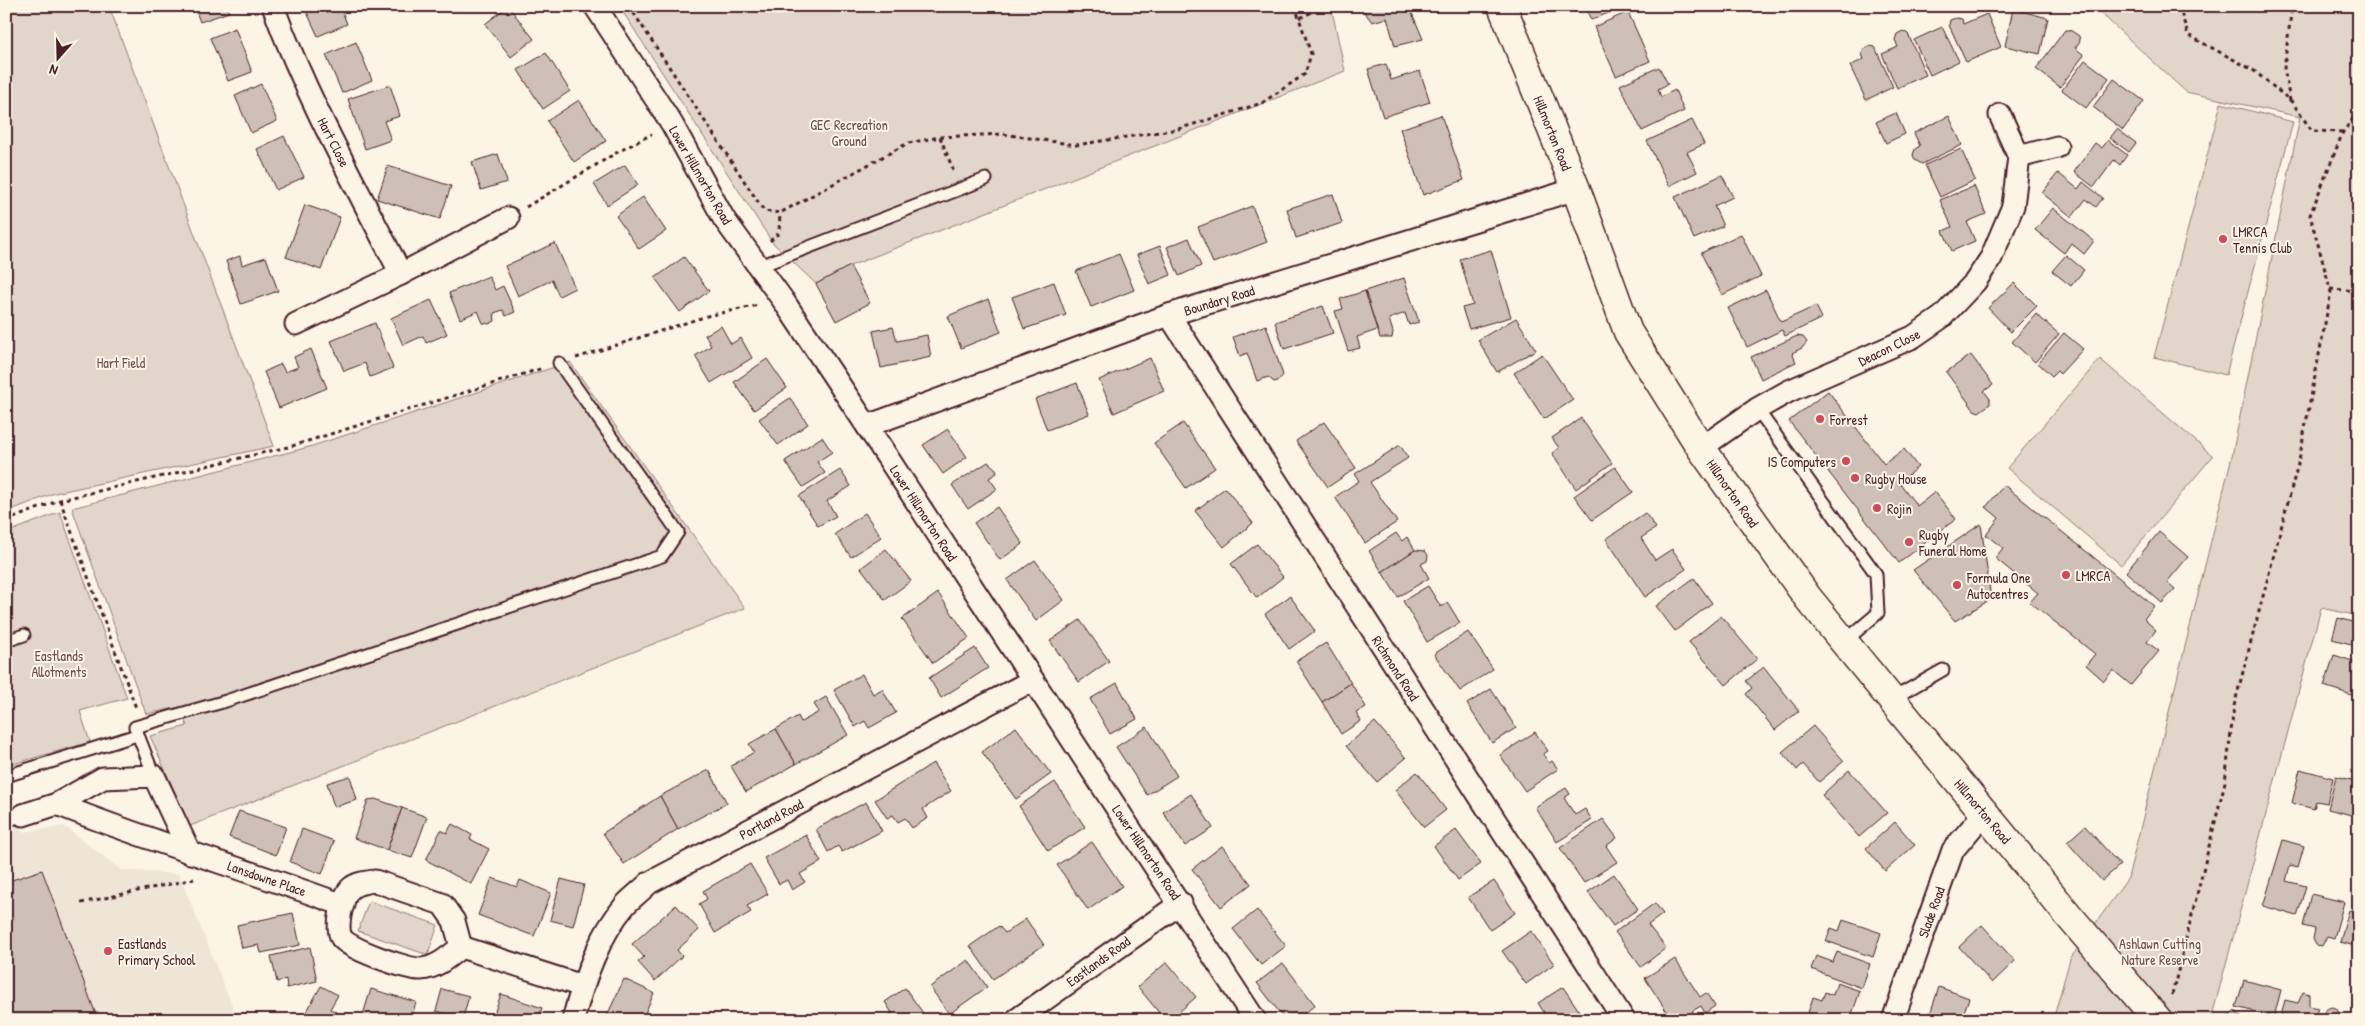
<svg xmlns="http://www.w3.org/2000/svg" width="2365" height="1026" viewBox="0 0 2365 1026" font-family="'Patrick Hand',sans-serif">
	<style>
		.built { fill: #eee5d7 }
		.green { fill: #e2d5ca; stroke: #967a7a }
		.building { fill: #cfc0b7; stroke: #4a1f2b }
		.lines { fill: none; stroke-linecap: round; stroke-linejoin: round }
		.lane-casing { stroke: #4a1f2b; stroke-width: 15 }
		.street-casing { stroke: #4a1f2b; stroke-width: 25 }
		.highway-casing { stroke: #4a1f2b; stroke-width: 31 }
		.path { stroke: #4a1f2b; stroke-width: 3; stroke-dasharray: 4 4; stroke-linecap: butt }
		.lane { stroke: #fcf5e5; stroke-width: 11 }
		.street { stroke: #fcf5e5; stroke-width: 21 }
		.highway { stroke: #fcf5e5; stroke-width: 28 }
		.poi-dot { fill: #d1495b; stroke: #fcf5e5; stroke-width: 2 }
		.labels { text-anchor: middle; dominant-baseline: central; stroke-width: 4; stroke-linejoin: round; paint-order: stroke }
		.park-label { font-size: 14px; fill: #704c53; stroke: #fcf5e5 }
		.street-label { font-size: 14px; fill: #4a1f2b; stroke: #fcf5e5 }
		.poi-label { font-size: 14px; fill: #4a1f2b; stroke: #fcf5e5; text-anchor: start }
	</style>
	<rect width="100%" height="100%" fill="#fcf5e5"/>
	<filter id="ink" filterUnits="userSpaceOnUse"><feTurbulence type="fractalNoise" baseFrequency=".02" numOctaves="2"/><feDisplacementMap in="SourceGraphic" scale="10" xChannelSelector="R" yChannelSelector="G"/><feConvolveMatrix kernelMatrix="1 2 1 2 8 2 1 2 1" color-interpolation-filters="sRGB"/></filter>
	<g filter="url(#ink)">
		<!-- built -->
		<path class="built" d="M6 794 22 832 64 826 121 870 179 874 238 1020H6Z"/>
		<!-- green -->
		<g class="green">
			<path d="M6 6H109L274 446 55 493 6 512Z"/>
			<path d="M619 6H1331L1345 71 850 266 816 284 772 242Z"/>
			<path d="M2093 6H2359V436L2354 464 2359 465V616L2321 608 2211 1020H2053L2070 959 2128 878 2232 456 2300 117 2186 92Z"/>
			<path d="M2221 103 2293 122 2226 375 2154 357Z"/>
			<path d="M2100 359 2213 456 2121 565 2007 468Z"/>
			<path d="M570 362 745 608 190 826 150 736 187 726 180 707 146 714 72 508 309 447Z"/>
			<path d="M60 512 127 698 80 711 90 742 6 766V533Z"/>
			<path d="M369 901 438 925 428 955 358 931Z"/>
		</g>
		<!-- building -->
		<g class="building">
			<path d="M194 6H227L229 12 200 22Z"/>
			<path d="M304 6H340L347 24 318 36Z"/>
			<path d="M508 6 534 39 511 57 485 24Z"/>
			<path d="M1360 6H1409L1423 39 1395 46 1387 18 1372 22Z"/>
			<path d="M1585 6H1626L1591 20Z"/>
			<path d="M2013 9 2048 18 2040 54 2005 46Z"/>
			<path d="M1628 12 1650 61 1616 76 1594 27Z"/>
			<path d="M1987 14 2001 47 1966 62 1949 25 1950 20 1956 18 1962 19 1963 24Z"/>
			<path d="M1942 27 1959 61 1930 75 1914 40Z"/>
			<path d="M235 28 252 72 228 81 210 38Z"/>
			<path d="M2065 30H2070L2079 36 2080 41 2075 48 2084 55 2060 87 2036 69Z"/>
			<path d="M1903 31 1908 34 1926 75 1897 88 1882 54 1898 47 1895 40 1897 34Z"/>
			<path d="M356 42 372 80 342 93 326 55Z"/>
			<path d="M1870 46 1875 47 1893 87 1866 100 1850 66 1864 59 1862 54 1864 49Z"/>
			<path d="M546 53 570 91 543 109 518 70Z"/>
			<path d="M2085 60 2109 78 2086 108 2062 90Z"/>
			<path d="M1386 64 1391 80 1420 71 1430 102 1383 117 1368 69Z"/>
			<path d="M1659 67 1668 84 1658 89 1661 97 1675 90 1684 111 1642 131 1620 85Z"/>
			<path d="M2114 79 2144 101 2123 130 2093 107Z"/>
			<path d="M261 84 277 121 251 133 235 96Z"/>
			<path d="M390 85 400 116 384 121 391 140 365 149 348 99Z"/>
			<path d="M579 100 606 141 574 162 547 121Z"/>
			<path d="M1896 113 1905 134 1886 143 1876 122Z"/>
			<path d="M1441 115 1464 180 1423 195 1400 129Z"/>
			<path d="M1949 116 1962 145 1922 164 1915 160 1913 155 1915 149 1920 146 1914 133Z"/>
			<path d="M1692 120 1704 144 1687 152 1697 172 1669 186 1647 141Z"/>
			<path d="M2117 129 2136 143 2129 152 2110 138Z"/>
			<path d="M284 136 304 177 276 190 257 149Z"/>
			<path d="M2108 140 2127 155 2120 165 2114 160 2094 187 2074 172 2095 143 2102 148Z"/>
			<path d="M1961 149 1975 180 1940 197 1925 165Z"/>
			<path d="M498 154 507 182 481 190 472 162Z"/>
			<path d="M625 165 638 185 607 205 594 184Z"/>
			<path d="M388 166 451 186 440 219 377 199Z"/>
			<path d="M2058 173 2078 189 2083 182 2103 198 2096 207 2086 199 2072 217 2042 193Z"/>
			<path d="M1722 175 1733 197 1714 206 1723 226 1694 239 1675 197Z"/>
			<path d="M1974 186 1986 214 1967 222 1975 241 1952 251 1943 231 1952 227 1940 200Z"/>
			<path d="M1333 194 1342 223 1296 238 1287 209Z"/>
			<path d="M643 197 666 231 639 249 616 216Z"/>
			<path d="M305 205 340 217 321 270 286 257Z"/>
			<path d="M1252 206 1267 242 1213 263 1198 227Z"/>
			<path d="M2053 208 2094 241 2084 254 2071 243 2064 253 2035 230Z"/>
			<path d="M1741 234 1761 276 1722 295 1701 253Z"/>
			<path d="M1189 238 1201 266 1179 276 1167 247Z"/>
			<path d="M555 243 575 288 559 296 552 280 518 296 505 266Z"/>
			<path d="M1160 246 1171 275 1149 284 1137 255Z"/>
			<path d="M1491 250 1511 317 1469 329 1462 308 1473 305 1460 259Z"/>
			<path d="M1119 254 1134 290 1091 307 1076 271Z"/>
			<path d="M2066 255 2084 270 2071 286 2052 271Z"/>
			<path d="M240 256 242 265 266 257 278 291 241 304 226 261Z"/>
			<path d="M684 257 709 291 680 312 655 278Z"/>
			<path d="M850 266 870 303 836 321 816 284Z"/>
			<path d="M489 276 495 290 503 286 515 312 506 316 503 310 494 313 495 321 489 324 483 323 478 311 460 319 449 293Z"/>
			<path d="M1404 278 1419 322 1409 325 1405 313 1389 319 1393 332 1392 338H1380L1365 291Z"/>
			<path d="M1054 282 1066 315 1024 329 1012 297Z"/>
			<path d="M2014 283 2037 306 2011 332 1988 308Z"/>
			<path d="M1766 290 1781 322 1816 306 1822 318 1785 336 1782 330 1747 347 1728 308Z"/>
			<path d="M1365 291 1377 330 1357 337 1360 348 1348 351 1335 311 1343 309 1340 299Z"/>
			<path d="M988 299 1001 332 961 348 948 316Z"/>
			<path d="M431 300 447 334 426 343 423 336 403 345 391 318Z"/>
			<path d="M1323 306 1333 333 1284 349 1275 322Z"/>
			<path d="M2036 314 2059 334 2035 362 2012 342Z"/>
			<path d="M1516 318 1536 350 1497 372 1478 340Z"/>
			<path d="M375 323 393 368 370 377 365 363 344 371 331 341Z"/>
			<path d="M1266 325 1283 375 1279 380 1274 382 1268 377 1257 381 1247 353 1240 356 1233 337Z"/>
			<path d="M721 326 731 344 741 338 752 358 711 383 695 356 711 346 705 335Z"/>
			<path d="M893 327 897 341 927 335 931 357 881 368 873 331Z"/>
			<path d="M2064 333 2083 349 2060 374 2057 371 2052 376 2038 363Z"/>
			<path d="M1797 336 1803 337 1807 342 1802 348 1792 353 1796 362 1761 379 1751 357Z"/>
			<path d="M311 349 327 388 279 408 264 372 281 364 285 372 298 367 294 357Z"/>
			<path d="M1542 354 1573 400 1544 419 1514 373Z"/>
			<path d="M1971 355 1993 385 1984 391 1990 399V404L1979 412 1974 410 1946 372Z"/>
			<path d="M1150 358 1164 391 1114 413 1099 380Z"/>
			<path d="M767 359 787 388 754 410 734 382Z"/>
			<path d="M1077 383 1089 414 1047 430 1035 399Z"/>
			<path d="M1828 391 1884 464 1904 449 1918 467 1899 482 1917 506 1935 492 1956 519 1899 563 1789 421Z"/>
			<path d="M790 398 808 424 778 445 759 419Z"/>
			<path d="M1581 418 1612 463 1576 489 1552 453 1559 448 1552 438Z"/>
			<path d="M1324 422 1356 468 1328 487 1296 441Z"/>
			<path d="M1183 423 1215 468 1186 488 1154 443Z"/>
			<path d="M948 429 967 457 943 474 923 445Z"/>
			<path d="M822 437 832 452 817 462 825 473 803 487 785 461Z"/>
			<path d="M1400 445 1408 458 1370 482 1397 522 1365 543 1335 497 1359 481 1355 474Z"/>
			<path d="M988 462 996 469 997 473 989 478 997 489 968 509 952 485Z"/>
			<path d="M1615 467 1633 492 1592 520 1574 496Z"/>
			<path d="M840 470 851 486 827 501 836 516 818 526 799 496Z"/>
			<path d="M2004 485 2154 606 2144 619 2156 630 2147 642 2159 651 2131 685 2113 670 2104 681 2086 665 2095 654 2030 602 2038 593 1995 558 2003 548 1986 535 1999 518 1986 507Z"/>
			<path d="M1225 488 1253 523 1224 547 1195 511Z"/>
			<path d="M997 507 1023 544 1000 560 974 523Z"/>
			<path d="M865 513 881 537 851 557 835 534Z"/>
			<path d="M1645 513 1656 528 1641 538 1655 560 1672 549 1686 569 1645 597 1606 539Z"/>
			<path d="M1981 524 1991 599 1955 621 1913 570Z"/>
			<path d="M2159 532 2188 557 2167 582 2175 589 2162 603 2126 572Z"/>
			<path d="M1396 533 1402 541 1407 537 1415 550 1382 572 1369 551Z"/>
			<path d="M1257 544 1283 577 1257 598 1231 564Z"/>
			<path d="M886 549 911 581 885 600 861 568Z"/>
			<path d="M1415 550 1425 551 1428 555 1427 561 1421 564 1429 578 1398 597 1382 572Z"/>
			<path d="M1035 560 1064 600 1036 621 1007 580Z"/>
			<path d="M1694 578 1712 603 1675 631 1656 606Z"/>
			<path d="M1428 586 1441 607 1448 603 1460 623 1427 642 1403 601Z"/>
			<path d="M938 593 969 638 933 663 902 619Z"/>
			<path d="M1290 596 1315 631 1289 649 1265 614Z"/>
			<path d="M1721 616 1757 659 1726 685 1689 642Z"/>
			<path d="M2338 618 2359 624 2355 645 2332 639Z"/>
			<path d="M1080 620 1109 661 1079 682 1050 641Z"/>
			<path d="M1468 632 1493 669 1460 691 1434 654Z"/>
			<path d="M1326 643 1351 683 1322 702 1296 661Z"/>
			<path d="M975 648 988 668 941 698 929 678Z"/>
			<path d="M2334 655 2359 663 2358 697 2324 686Z"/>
			<path d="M1764 667 1799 711 1775 730 1746 694 1752 688 1746 681Z"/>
			<path d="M862 674 873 694 882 689 896 713 869 728 865 721 855 727 834 690Z"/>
			<path d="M1117 683 1137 719 1110 734 1090 699Z"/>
			<path d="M1351 683 1366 707 1356 713 1361 721 1341 734 1322 702Z"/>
			<path d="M1491 689 1516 728 1492 743 1467 704Z"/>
			<path d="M826 697 848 735 796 764 776 729 798 716 801 722 819 712 814 704Z"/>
			<path d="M1375 722 1406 758 1377 782 1346 746Z"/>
			<path d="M1813 726 1844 761 1819 782 1803 764 1797 770 1782 752Z"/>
			<path d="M1016 727 1051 774 1016 799 982 752Z"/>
			<path d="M1147 727 1177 776 1147 795 1116 747Z"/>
			<path d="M776 729 796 764 746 792 731 766 754 752 749 744Z"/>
			<path d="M1535 732 1548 751 1543 754 1549 763 1552 761 1558 769 1525 791 1500 755Z"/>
			<path d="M933 763 951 791 923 809 928 818 912 828 905 818 898 822 893 815 887 818 875 800Z"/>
			<path d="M2300 769 2333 778 2327 803 2316 801 2314 809 2292 803Z"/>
			<path d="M709 770 727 803 678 829 660 796Z"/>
			<path d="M1849 770 1887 813 1859 837 1822 795Z"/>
			<path d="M1417 772 1446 810 1424 827 1395 790Z"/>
			<path d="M350 776 357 800 334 807 327 783Z"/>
			<path d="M2336 776 2359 782V817L2328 809Z"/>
			<path d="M1055 782 1085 827 1048 851 1019 806Z"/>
			<path d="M1566 788 1570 794 1564 798 1575 815 1585 809 1592 820 1557 842 1535 807Z"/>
			<path d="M1191 794 1213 828 1185 846 1163 812Z"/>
			<path d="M660 796 678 829 624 864 603 833Z"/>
			<path d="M375 799 402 808 387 850 354 838 368 800Z"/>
			<path d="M866 802 882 831 842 852 838 846 828 852 816 829Z"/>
			<path d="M402 808 427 817 412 858 387 850Z"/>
			<path d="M239 811 286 827 276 855 229 837Z"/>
			<path d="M1603 819 1617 838 1606 846 1617 862 1584 883 1560 848Z"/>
			<path d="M1895 822 1915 845 1885 871 1866 848Z"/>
			<path d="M452 824 472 835 470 839 489 849 471 884 426 860 441 830 447 833Z"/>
			<path d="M2085 826 2120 865 2102 881 2067 842Z"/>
			<path d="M302 829 334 841 322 874 290 862Z"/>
			<path d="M1456 830 1481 864 1458 880 1434 846Z"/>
			<path d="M806 835 821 862 800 874 805 882 792 890 787 880 779 884 764 858Z"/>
			<path d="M2283 840 2304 846 2298 867 2290 865 2286 881 2306 886 2297 916 2263 906Z"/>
			<path d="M1092 842 1122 886 1088 910 1057 865Z"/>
			<path d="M1222 846 1251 884 1221 907 1192 869Z"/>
			<path d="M750 864 768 894 747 906 751 912 715 933 699 904 707 899 703 891Z"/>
			<path d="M42 870 98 1020H6V882Z"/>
			<path d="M1614 874 1638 909 1613 926 1588 892Z"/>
			<path d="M492 878 517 887 520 880 551 893 534 936 478 915Z"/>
			<path d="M561 879 584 885 573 926 550 920Z"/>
			<path d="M1494 881 1515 913 1490 930 1468 897Z"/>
			<path d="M2311 894 2344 902 2334 938 2327 936 2322 946 2316 945 2313 939 2315 929 2303 926Z"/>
			<path d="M1655 903 1663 914 1648 925 1666 948 1641 967 1615 932Z"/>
			<path d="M676 905 699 930 677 950 682 956 655 981 638 962 644 957 632 944Z"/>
			<path d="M1257 910 1286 946 1261 965 1233 929Z"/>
			<path d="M2349 910 2359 913V947L2340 942Z"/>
			<path d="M293 913 300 945 261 953 259 945 242 948 237 925Z"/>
			<path d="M1026 919 1044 945 993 979 970 946 999 926 1005 933Z"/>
			<path d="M1843 920 1881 933 1873 957 1826 941 1831 928 1839 931Z"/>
			<path d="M1982 925 2015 961 1992 983 1959 947Z"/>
			<path d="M1531 931 1554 964 1526 984 1502 951Z"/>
			<path d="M310 947 317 981 287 988 286 979 277 982 271 956Z"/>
			<path d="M1837 952 1870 964 1862 988 1811 969 1816 956 1833 962Z"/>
			<path d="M1675 959 1700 997 1706 993 1715 1006 1705 1013 1701 1006 1692 1011 1698 1020H1672L1645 978Z"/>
			<path d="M968 960 987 987 949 1014 930 987Z"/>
			<path d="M1167 962 1196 997 1170 1020H1165L1138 987Z"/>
			<path d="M1283 963 1315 1005 1296 1020H1285L1257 983Z"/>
			<path d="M624 979 654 993 642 1020H605Z"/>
			<path d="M2244 980 2281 990 2274 1017 2236 1007Z"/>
			<path d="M1837 983 1860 991 1850 1020H1829L1808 1013 1813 997 1822 1000 1825 992 1833 995Z"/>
			<path d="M321 986 338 995 330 1009 344 1016 342 1020H302Z"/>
			<path d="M1563 987 1584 1018 1582 1020H1549L1538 1003Z"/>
			<path d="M1939 987 1969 998 1961 1020H1928Z"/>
			<path d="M905 988 928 1020H883L892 1013 885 1002Z"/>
			<path d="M371 989 416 1002 411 1020 362 1018Z"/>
			<path d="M442 989 469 996 463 1018 436 1011Z"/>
			<path d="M2303 992 2309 994V1006L2318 1008 2314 1020H2280L2285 1000 2298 1003Z"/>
			<path d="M501 994 542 1008 538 1020H492Z"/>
			<path d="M2331 1007 2336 1008 2340 1014 2338 1020H2322L2325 1010Z"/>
			<path d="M2235 1010 2243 1020H2224Z"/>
		</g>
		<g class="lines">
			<!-- lane casing -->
			<g class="lane-casing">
				<g id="lane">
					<path d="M760 266 986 179"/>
					<path d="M1757 409 1876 574 1878 613 1844 642"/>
					<path d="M6 641 24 635"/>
					<path d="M1890 700 1943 670"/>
					<path d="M6 776 137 735"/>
					<path d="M154 776 135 727 226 701 662 556 678 532 559 363"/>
					<path d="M6 821 23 815"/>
				</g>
			</g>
			<!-- street casing -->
			<g class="street-casing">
				<g id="street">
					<path d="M273 6C307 99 356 186 401 274L508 218"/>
					<path d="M595 6 672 124 724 219 783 300 867 426 1255 1020"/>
					<path d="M2019 157 2057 147"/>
					<path d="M1169 315 1624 1020"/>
					<path d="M296 324 401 274"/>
					<path d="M867 426 1169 315 1576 189"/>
					<path d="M1701 448 1757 409 1789 391 1913 337 1942 317 1975 282 1991 258 2013 206 2019 157 2000 115"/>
					<path d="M57 804 103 778 154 776 190 853"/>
					<path d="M23 815 57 804C151 842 248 870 343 905"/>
					<path d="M375 881 442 904 454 921 461 947C449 956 437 968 421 969 409 970 345 948 341 937 336 926 342 898 350 889 356 883 366 882 375 881Z"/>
					<path d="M461 947 582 986"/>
					<path d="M573 1020C584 979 598 937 626 904 633 897 642 890 649 883L1033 680"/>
					<path d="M1016 1020 1181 903"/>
					<path d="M1893 1020 1953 850 1985 812"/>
				</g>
			</g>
			<!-- highway casing -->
			<g class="highway-casing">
				<path id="highway" d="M1502 6 1576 189 1628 332 1701 448 1808 598 2069 916 2158 1020"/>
			</g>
			<!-- path -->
			<g class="path">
				<path d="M629 6 764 211 780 213 908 143 940 137 1003 134 1076 145 1178 129 1262 103 1305 74 1311 54 1295 6"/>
				<path d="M2179 6 2188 35 2253 70 2292 102 2312 131 2343 132"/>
				<path d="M1300 18 1324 6"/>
				<path d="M2290 101 2284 68 2292 6"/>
				<path d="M940 137 954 172"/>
				<path d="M526 207 616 153 652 134"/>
				<path d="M770 241 779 233 780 213"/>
				<path d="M2330 289 2359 291"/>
				<path d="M576 358 707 316 759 305"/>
				<path d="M60 500 136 708"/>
				<path d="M6 521 60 500 292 446 543 368"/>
				<path d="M81 903 194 879"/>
				<path d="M2172 995 2225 782 2234 706 2299 460 2331 292 2310 215 2343 132 2359 111"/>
			</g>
			<!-- lane -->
			<use href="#lane" class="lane"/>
			<!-- street -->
			<use href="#street" class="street"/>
			<!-- highway -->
			<use href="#highway" class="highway"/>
		</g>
	</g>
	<!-- markers -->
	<g class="poi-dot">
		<circle cx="2223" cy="239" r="5"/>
		<circle cx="1820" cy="419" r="5"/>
		<circle cx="1846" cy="461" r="5"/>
		<circle cx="1855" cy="478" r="5"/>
		<circle cx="1877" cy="508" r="5"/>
		<circle cx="1909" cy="542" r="5"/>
		<circle cx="2066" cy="575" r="5"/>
		<circle cx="1957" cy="585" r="5"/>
		<circle cx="108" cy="951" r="5"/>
	</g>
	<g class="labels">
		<!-- park labels -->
		<g class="park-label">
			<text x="849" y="124">GEC Recreation<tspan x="849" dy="16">Ground</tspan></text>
			<text x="121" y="362">Hart Field</text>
			<text x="59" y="655">Eastlands<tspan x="59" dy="16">Allotments</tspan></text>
			<text x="2160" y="943">Ashlawn Cutting<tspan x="2160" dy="16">Nature Reserve</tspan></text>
		</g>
		<!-- street labels -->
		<g class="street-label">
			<text transform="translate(1553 133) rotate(68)">Hillmorton Road</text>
			<text transform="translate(334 142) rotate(63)">Hart Close</text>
			<text transform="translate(701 175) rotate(60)">Lower Hillmorton Road</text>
			<text transform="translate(1219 300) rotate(-17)">Boundary Road</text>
			<text transform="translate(1889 347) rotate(-26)">Deacon Close</text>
			<text transform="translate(1733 493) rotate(55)">Hillmorton Road</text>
			<text transform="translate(924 513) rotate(57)">Lower Hillmorton Road</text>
			<text transform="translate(1396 668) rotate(57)">Richmond Road</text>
			<text transform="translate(1983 811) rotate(50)">Hillmorton Road</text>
			<text transform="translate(771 819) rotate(-28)">Portland Road</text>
			<text transform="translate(1147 852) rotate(56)">Lower Hillmorton Road</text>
			<text transform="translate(267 878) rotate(19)">Lansdowne Place</text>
			<text transform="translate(1931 912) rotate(-70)">Slade Road</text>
			<text transform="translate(1098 961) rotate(-36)">Eastlands Road</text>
		</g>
		<!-- poi labels -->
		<g class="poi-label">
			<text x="2233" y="231">LMRCA<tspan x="2233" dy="16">Tennis Club</tspan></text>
			<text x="1830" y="419">Forrest</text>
			<text x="1836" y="461" text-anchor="end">IS Computers</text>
			<text x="1865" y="478">Rugby House</text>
			<text x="1887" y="508">Rojin</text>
			<text x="1919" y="534">Rugby<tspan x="1919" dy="16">Funeral Home</tspan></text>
			<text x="2076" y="575">LMRCA</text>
			<text x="1967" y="577">Formula One<tspan x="1967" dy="16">Autocentres</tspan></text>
			<text x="118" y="943">Eastlands<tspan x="118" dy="16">Primary School</tspan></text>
		</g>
	</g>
	<!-- margin -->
	<rect width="2365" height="1026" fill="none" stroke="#fcf5e5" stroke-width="25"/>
	<rect x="12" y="12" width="2340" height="1001" fill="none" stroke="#4a1f2b" stroke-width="2" filter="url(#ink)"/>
	<!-- north arrow -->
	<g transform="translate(58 58) rotate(200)" stroke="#fcf5e5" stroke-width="4" paint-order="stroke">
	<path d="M0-4L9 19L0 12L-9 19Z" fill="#4a1f2b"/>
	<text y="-8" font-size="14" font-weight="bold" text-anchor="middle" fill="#4a1f2b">N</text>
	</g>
</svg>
